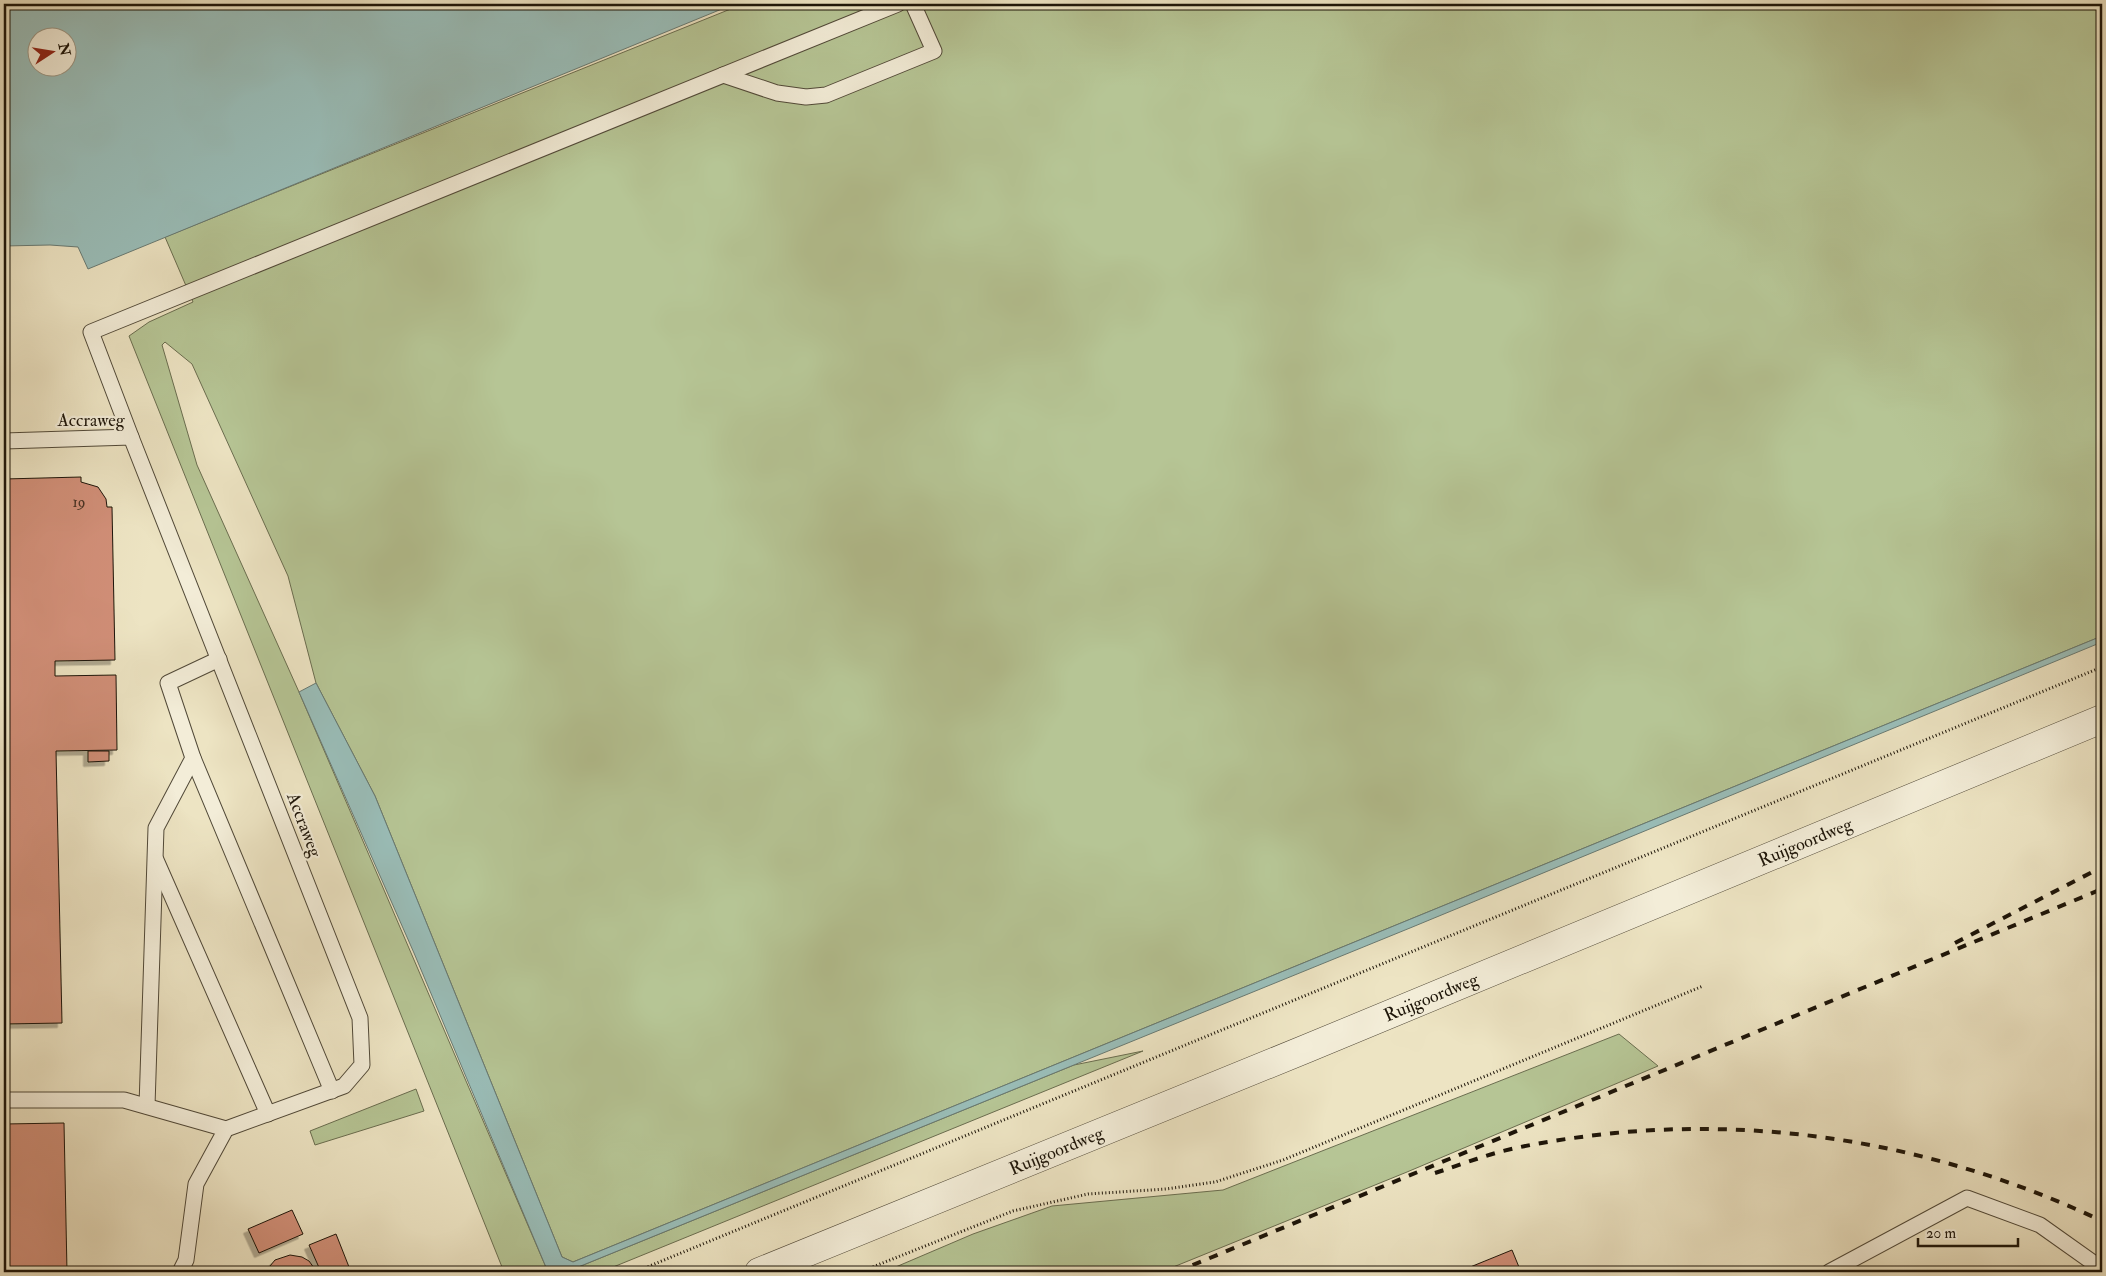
<svg xmlns="http://www.w3.org/2000/svg" width="2106" height="1276" viewBox="0 0 2106 1276" font-family="'IM FELL Double Pica',serif">
	<style>
		.green { fill: #b6c595; stroke: #6a6d4f }
		.water { fill: #9abeb9; stroke: #687a73; fill-rule: evenodd }
		.building { fill: #d18f78; stroke: #1d1509; filter: url(#shadow) }
		.lines { fill: none; stroke-linecap: round; stroke-linejoin: round }
		.lane-casing { stroke: #514938; stroke-width: 17 }
		.street-casing { stroke: #514938; stroke-width: 29 }
		.path { stroke: #1d1509; stroke-width: 3; stroke-dasharray: 1 2.5; stroke-linecap: butt }
		.lane { stroke: #f3edd8; stroke-width: 15 }
		.street { stroke: #f3edd8; stroke-width: 28 }
		.rail { stroke: #1d1509; stroke-width: 4; stroke-dasharray: 9 9; stroke-linecap: butt }
		.labels { text-anchor: middle; dominant-baseline: central; stroke-width: 4.5; stroke-linejoin: round; paint-order: stroke }
		.number-label { font-size: 15px; fill: #4a3425 }
		.street-label { font-size: 18px; fill: #1d1509; stroke: #f3edd8 }
	</style>
	<defs>
		<filter id="shadow"><feDropShadow dx="-4.5" dy="4.5" stdDeviation="0" flood-color="#0004"/></filter>
	</defs>
	<rect width="100%" height="100%" fill="#ede4c3"/>
	<filter id="stains"><feTurbulence type="fractalNoise" baseFrequency=".004" numOctaves="4"/><feColorMatrix values="0 0 0 0 .2 0 0 0 0 .09 0 0 0 0 .02 0 0 0 .5 -.17"/></filter>
	<radialGradient id="worn" r=".72"><stop offset=".6" stop-color="#630" stop-opacity="0"/><stop offset="1" stop-color="#630" stop-opacity=".3"/></radialGradient>
	<!-- green -->
	<g class="green">
		<path d="M743 4H2102V636L573 1262 562 1257 375 796 316 683 288 576 192 364 165 342 162 345 197 465 299 692 548 1272H504L129 336 149 322 193 302 165 237Z"/>
		<path d="M1619 1034 1658 1066 1407 1172 1161 1272H884L973 1234 1052 1206 1223 1190Z"/>
		<path d="M1143 1051 601 1272H566L1074 1065Z"/>
		<path d="M416 1089 424 1111 315 1145 310 1131Z"/>
	</g>
	<!-- water -->
	<g class="water">
		<path d="M4 4H734L88 269 78 247 50 245 4 246ZM38 38H68V68H38Z"/>
		<path d="M2102 636V642L1410 928 566 1272H548L414 953 299 692 316 683 375 796 562 1257 573 1262Z"/>
	</g>
	<!-- building -->
	<g class="building">
		<path d="M81 477V482L98 487 106 499 107 507H112L115 660 55 661V676L116 675 117 750 56 751 62 1023 4 1024V479Z"/>
		<path d="M88 751H109V761L88 762Z"/>
		<path d="M64 1123 67 1272H4V1124Z"/>
		<path d="M292 1210 303 1234 259 1253 248 1229Z"/>
		<path d="M336 1234 351 1272H321L309 1245Z"/>
		<path d="M1512 1250 1521 1272H1458Z"/>
		<path d="M290 1255 302 1257 309 1261 317 1272H265L275 1260Z"/>
	</g>
	<g class="lines">
		<!-- lane casing -->
		<g class="lane-casing">
			<g id="lane">
				<path d="M723 75 777 93 806 97 826 95 934 51 913 4"/>
				<path d="M131 437 91 332 898 4"/>
				<path d="M4 441 131 437 360 1018 362 1065 344 1086 226 1129 196 1184 186 1260 180 1272"/>
				<path d="M193 758 332 1091"/>
				<path d="M156 860 268 1114"/>
				<path d="M4 1100H124L226 1129"/>
				<path d="M147 1106 156 828 193 758 168 683 219 659"/>
				<path d="M1829 1272 1967 1198 2040 1225 2102 1269"/>
			</g>
		</g>
		<!-- street casing -->
		<g class="street-casing">
			<g id="street">
				<path id="s1" d="M759 1272 1308 1048 2102 719"/>
			</g>
		</g>
		<!-- path -->
		<g class="path">
			<path d="M635 1272 2102 667"/>
			<path d="M860 1272 1013 1211 1088 1194 1166 1189 1215 1182 1283 1160 1703 986"/>
		</g>
		<!-- lane -->
		<use href="#lane" class="lane"/>
		<!-- street -->
		<use href="#street" class="street"/>
		<!-- rail -->
		<g class="rail">
			<path d="M1955 943 2102 867"/>
			<path d="M1435 1173C1457 1166 1480 1157 1503 1151 1540 1142 1577 1137 1615 1133 1783 1117 1950 1149 2102 1221"/>
			<path d="M1176 1272 2102 889"/>
		</g>
	</g>
	<g class="labels">
		<!-- number labels -->
		<g class="number-label">
			<text x="79" y="502">19</text>
		</g>
		<!-- street labels -->
		<g class="street-label">
			<text x="91" y="420">Accraweg</text>
			<text transform="translate(304 825) rotate(69)">Accraweg</text>
			<text stroke="none"><textPath href="#s1" startOffset="1131">Ruijgoordweg</textPath></text>
			<text stroke="none"><textPath href="#s1" startOffset="726">Ruijgoordweg</textPath></text>
			<text stroke="none"><textPath href="#s1" startOffset="321">Ruijgoordweg</textPath></text>
		</g>
	</g>
	<!-- margin -->
	<rect width="2106" height="1276" fill="none" stroke="#ede4c3" stroke-width="20"/>
	<rect x="5" y="5" width="2096" height="1266" fill="none" stroke="#1d1509" stroke-width="2.5"/>
	<rect x="10" y="10" width="2086" height="1256" fill="none" stroke="#1d1509"/>
	<!-- north arrow -->
	<g transform="translate(52 52) rotate(78)"><circle r="24" fill="#f3edd8" stroke="#9d9785"/>
	<path d="M0-4L9 19L0 12L-9 19Z" fill="#8f2418"/>
	<text y="-8" font-size="14" font-weight="bold" text-anchor="middle" fill="#1d1509">N</text>
	</g>
	<!-- scale -->
	<path d="M1918 1238v8h100v-8" fill="none" stroke="#1d1509" stroke-width="2.5"/>
	<text x="1926" y="1238" font-size="15" fill="#1d1509" stroke="#f3edd8" stroke-width="4" paint-order="stroke">20 m</text>
	<rect width="100%" height="100%" filter="url(#stains)"/>
	<rect width="100%" height="100%" fill="url(#worn)"/>
</svg>
